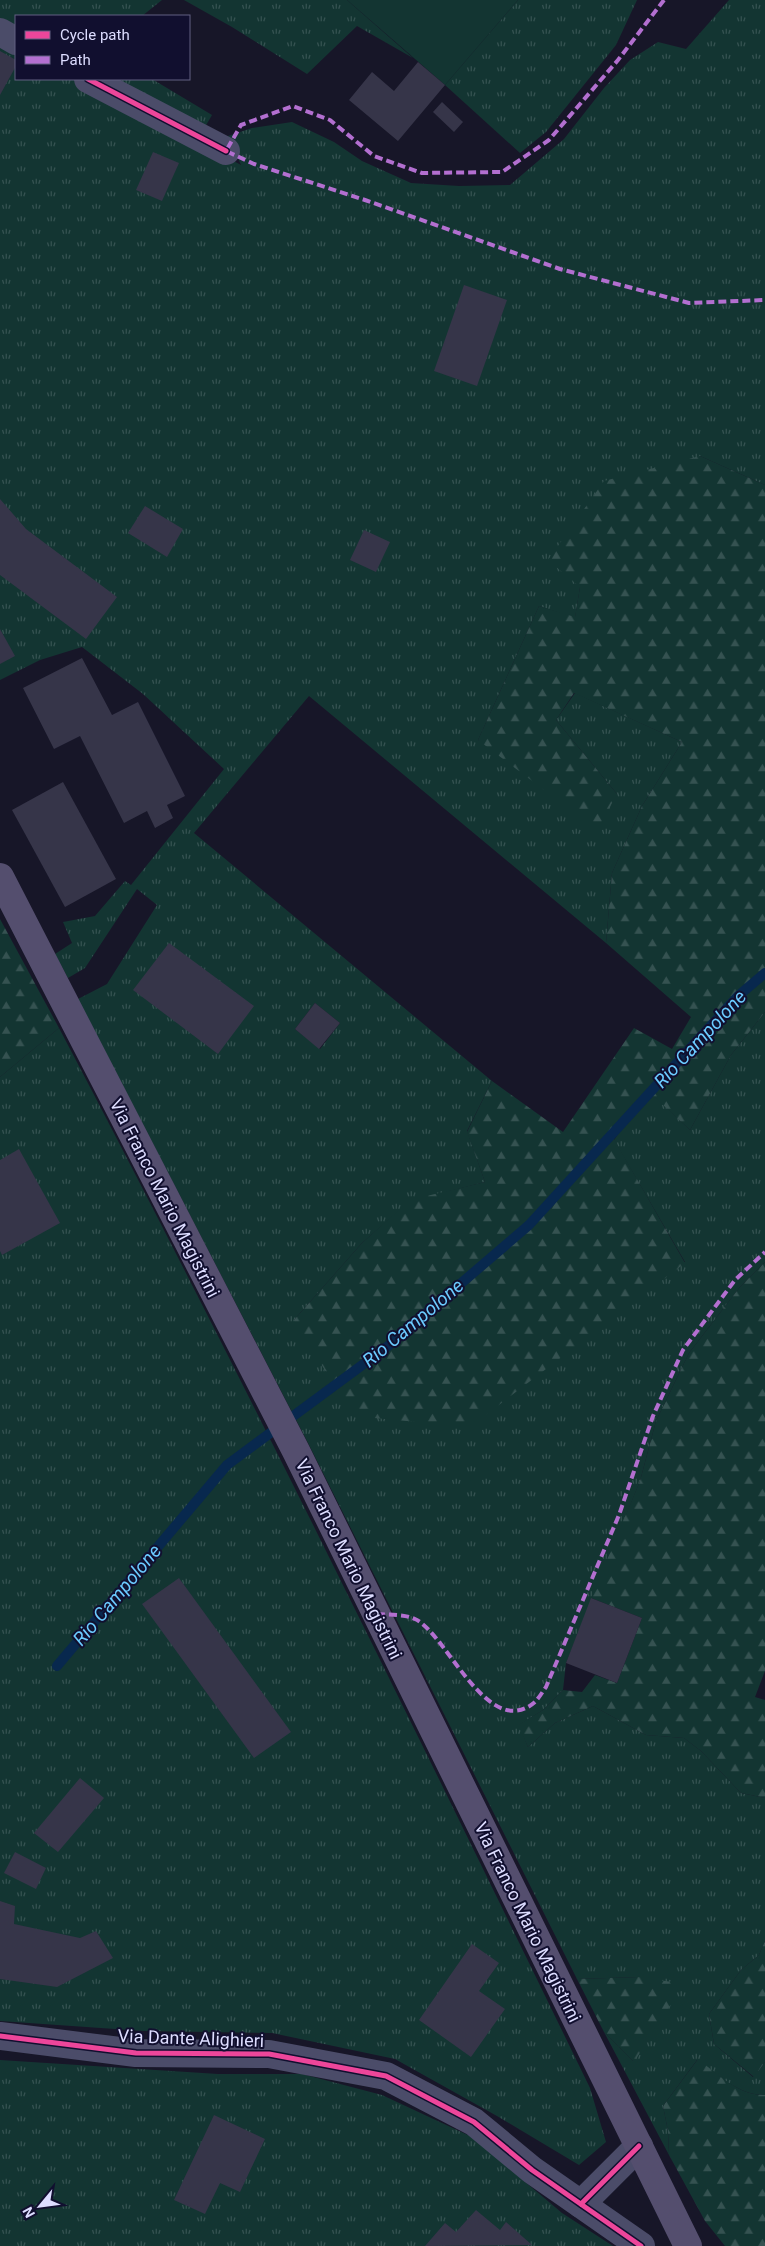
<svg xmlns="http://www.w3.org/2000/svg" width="765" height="2246" viewBox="0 0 765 2246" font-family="Roboto,sans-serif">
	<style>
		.grass { fill: url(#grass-tufts); fill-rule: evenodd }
		.forest { fill: url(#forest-firs) }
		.pitch { fill: #133532 }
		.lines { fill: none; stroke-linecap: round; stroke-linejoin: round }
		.stream { stroke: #08284e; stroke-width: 10 }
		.building { fill: #363549 }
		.minor { stroke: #4b4c69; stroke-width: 28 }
		.major { stroke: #544e6e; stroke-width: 28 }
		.quiet { stroke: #b36fd0; stroke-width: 4; stroke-dasharray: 8 4; stroke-linecap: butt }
		.cycleway-casing { stroke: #110f2f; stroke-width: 8 }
		.cycleway { stroke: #ed469a; stroke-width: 5 }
		.labels { text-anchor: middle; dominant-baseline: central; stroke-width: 4; stroke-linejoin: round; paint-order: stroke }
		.street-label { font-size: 18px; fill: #ddf; stroke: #110f2f }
		.water-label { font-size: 19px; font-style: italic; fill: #6bcbff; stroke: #110f2f }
	</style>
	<defs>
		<pattern id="grass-tufts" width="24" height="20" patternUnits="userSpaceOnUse" patternTransform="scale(1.25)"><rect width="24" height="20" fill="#133532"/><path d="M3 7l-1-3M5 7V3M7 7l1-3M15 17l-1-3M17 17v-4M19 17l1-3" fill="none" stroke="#355251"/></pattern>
		<pattern id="forest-firs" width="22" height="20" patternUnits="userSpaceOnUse" patternTransform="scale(1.25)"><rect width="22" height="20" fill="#133532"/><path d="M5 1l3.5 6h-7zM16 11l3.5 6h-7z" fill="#355251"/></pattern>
	</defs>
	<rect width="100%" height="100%" fill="#171628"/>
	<!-- grass -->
	<g class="grass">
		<path d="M0 0H162L142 16H16V29L0 19Z"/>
		<path d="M184 0H347L413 58 357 26 307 74 232 27Z"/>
		<path d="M518 0H637L616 45 546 132 520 153 445 85Z"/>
		<path d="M729 0H765V485L700 456 580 587 575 618 539 606 478 740 617 794 556 720 575 693 682 742 642 806 612 873 606 943 309 696 194 833 492 1081 467 1131 485 1182 410 1201 362 1243 294 1320 685 1262 614 1140 648 1090 690 1130 731 1055 765 1012V1262L740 1287 689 1353 656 1421 640 1481 566 1663 563 1690 543 1710 519 1725 528 1747 555 1723 593 1706 646 1735 684 1738 701 1751 741 1793 765 1798V1941L759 1955 741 1970 709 2014 714 2044 753 2077 765 2062V2095C740 2096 717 2074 697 2060L663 2106 668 2131 669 2155 604 2032 633 2061 639 1977 577 1979 307 1441 78 999 107 984 157 905 137 889 85 968 68 978 55 954 72 943 63 922 95 916 125 881 131 885 224 769 143 694 82 647 40 660 0 680V35L16 44V79H81L241 165 228 136 252 128 292 122 334 142 362 161 411 183 459 186 510 185 564 139 604 88 630 60 658 42 686 49ZM315 1003 340 1023 320 1049 295 1029Z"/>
		<path d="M113 79H152L212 115 205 127Z"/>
		<path d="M59 1028C243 1378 417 1733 590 2088L606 2142 579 2165 497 2116 395 2059 272 2033 144 2031 0 2021V1077Z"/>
		<path d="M0 2060 218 2074H302L382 2095 472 2137 562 2213 613 2246H0Z"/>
	</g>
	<!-- forest -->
	<g class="forest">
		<path d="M700 456 765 485V1012L731 1055 690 1130 648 1091 614 1139 685 1263 470 1427 353 1416 294 1320 362 1243 410 1200 485 1182 467 1132 492 1081 563 1132 634 1028 672 1049 691 1017 606 943 612 873 642 806 682 742 574 693 556 720 617 794 597 830 478 740 539 606 575 617 580 587 548 560 604 481Z"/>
		<path d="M0 919 59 1028 0 1077Z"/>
		<path d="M765 1262V1671L755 1697 765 1700V1798L741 1793 701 1751 684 1738 646 1735 593 1706 555 1723 528 1747 518 1725 543 1710 563 1690 582 1692 595 1675 617 1683 642 1618 591 1598 640 1481 656 1421 689 1353 740 1287Z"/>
		<path d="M765 1941V2062L754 2077 714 2044 709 2014 741 1970 759 1955Z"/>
		<path d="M639 1977 672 1982 671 2004 634 2062 604 2032 577 1979Z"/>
		<path d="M698 2059C717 2074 740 2096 765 2095V2246H725L705 2221 669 2155 668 2131 663 2106Z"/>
	</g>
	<!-- pitch -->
	<path class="pitch" d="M347 0H518L445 85Z"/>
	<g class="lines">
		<!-- stream -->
		<path class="stream" d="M57 1666 227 1465 388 1346 529 1225 738 996 765 973"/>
	</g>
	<!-- building -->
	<g class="building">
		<path d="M0 51 16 60V66L0 95Z"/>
		<path d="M418 62 445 85 398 141 349 100 372 72 394 91Z"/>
		<path d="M442 102 463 122 454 132 433 112Z"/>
		<path d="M153 152 179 163 162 201 136 190Z"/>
		<path d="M464 285 507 300 477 386 434 371Z"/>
		<path d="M0 499 26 529 117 597 86 639 0 575Z"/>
		<path d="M145 506 183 529 167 557 128 533Z"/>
		<path d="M364 530 390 542 376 572 350 560Z"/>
		<path d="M0 629 15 656 0 664Z"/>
		<path d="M82 658 112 715 138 702 185 796 167 805 173 818 155 828 147 811 124 823 80 736 54 749 23 688Z"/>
		<path d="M63 782 116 879 65 907 12 810Z"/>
		<path d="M169 943 254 1006 218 1054 133 990Z"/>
		<path d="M315 1003 340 1023 319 1049 295 1029Z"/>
		<path d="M19 1149 60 1223 2 1255 0 1251V1160Z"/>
		<path d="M179 1578 291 1732 254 1758 142 1604Z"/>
		<path d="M591 1598 642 1618 617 1683 566 1663Z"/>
		<path d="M80 1778 104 1798 58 1852 34 1833Z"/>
		<path d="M15 1852 46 1868 36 1889 4 1873Z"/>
		<path d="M0 1901 15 1906 14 1924 80 1938 96 1931 113 1958 57 1987 0 1979Z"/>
		<path d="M472 1944 499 1963 479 1991 505 2009 471 2057 419 2020Z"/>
		<path d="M214 2115 265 2139 240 2192 220 2183 205 2214 174 2200Z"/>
		<path d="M476 2210 500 2230 506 2222 532 2245 425 2246 445 2223 456 2232Z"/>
	</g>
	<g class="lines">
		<!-- minor -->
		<g class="minor">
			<path d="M0 32 16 41"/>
			<path d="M88 79 226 151"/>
			<path d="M0 2036 136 2053 269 2054 386 2076 474 2122 532 2170 641 2246"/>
			<path d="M581 2204 639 2146"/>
		</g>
		<!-- major -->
		<path class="major" d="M0 877 296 1451 688 2246"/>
		<!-- quiet -->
		<g class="quiet">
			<path d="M664 0 618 60 549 140 502 172 422 173 374 156 330 120 293 106 241 125 226 151 254 164 365 200 560 269 689 303 765 300"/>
			<path d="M377 1614C388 1615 405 1614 415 1619 447 1634 488 1742 535 1702 539 1698 543 1691 546 1687L619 1515 653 1416 683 1350 735 1280 765 1252"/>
		</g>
		<!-- cycleway casing -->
		<g class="cycleway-casing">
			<g id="cycleway">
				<path d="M88 79 226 151"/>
				<path d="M0 2036 136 2053 269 2054 386 2076 474 2122 532 2170 641 2246"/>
				<path d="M581 2204 639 2146"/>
			</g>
		</g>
		<!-- cycleway -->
		<use href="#cycleway" class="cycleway"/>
	</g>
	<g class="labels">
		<!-- street labels -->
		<g class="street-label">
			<text transform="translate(165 1198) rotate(63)">Via Franco Mario Magistrini</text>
			<text transform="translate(349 1559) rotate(64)">Via Franco Mario Magistrini</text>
			<text transform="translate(528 1922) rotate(64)">Via Franco Mario Magistrini</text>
			<text transform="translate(191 2038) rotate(2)">Via Dante Alighieri</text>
		</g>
		<!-- water labels -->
		<g class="water-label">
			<text transform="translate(700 1039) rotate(-47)">Rio Campolone</text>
			<text transform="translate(413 1323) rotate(-40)">Rio Campolone</text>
			<text transform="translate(117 1595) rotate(-50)">Rio Campolone</text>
		</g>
	</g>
	<!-- legend -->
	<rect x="15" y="15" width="175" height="65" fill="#110f2f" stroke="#636182"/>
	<rect x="25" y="31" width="25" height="8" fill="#ed469a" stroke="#636182"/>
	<text x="60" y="40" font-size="15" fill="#ddddff">Cycle path</text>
	<rect x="25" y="56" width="25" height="8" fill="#b36fd0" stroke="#636182"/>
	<text x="60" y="65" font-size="15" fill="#ddddff">Path</text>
	<!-- north arrow -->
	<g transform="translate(40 2206) rotate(241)" stroke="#110f2f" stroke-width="4" paint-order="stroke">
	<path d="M0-4L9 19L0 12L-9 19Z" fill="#ddddff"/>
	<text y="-8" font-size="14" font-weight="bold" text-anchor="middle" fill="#ddddff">N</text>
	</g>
</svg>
